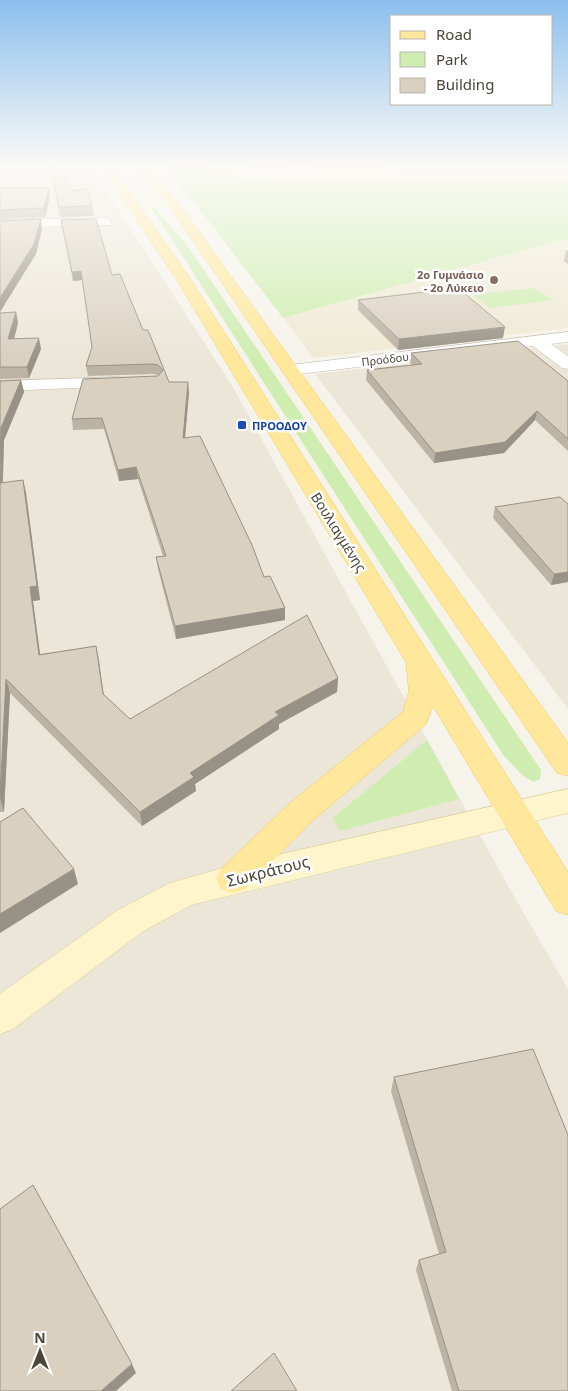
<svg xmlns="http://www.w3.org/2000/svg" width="568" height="1391" viewBox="0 0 568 1391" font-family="'Noto Sans',sans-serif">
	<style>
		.residential { fill: #ebe6d8 }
		.education { fill: #f0ead4 }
		.green { fill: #cfedb1 }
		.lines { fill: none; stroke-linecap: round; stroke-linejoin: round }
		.street-casing { stroke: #c3bcac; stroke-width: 1 }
		.secondary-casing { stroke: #dacb97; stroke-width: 1 }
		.primary-casing { stroke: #edcb61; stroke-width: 1 }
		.street { fill: #fff; fill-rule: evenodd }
		.secondary { fill: #fff5cc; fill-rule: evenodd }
		.primary { fill: #ffe89b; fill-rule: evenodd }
		.wall { fill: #bbb3a4 }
		.shaded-wall { fill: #989286 }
		.building { fill: #d9d0bf; stroke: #989286 }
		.education-dot { fill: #8d6e63; stroke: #fff; stroke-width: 2 }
		.transit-dot { fill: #1a4fb4; stroke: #fff; stroke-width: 2 }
		.labels { text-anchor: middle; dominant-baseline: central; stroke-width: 5; stroke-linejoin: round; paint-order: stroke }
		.far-education-label { font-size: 11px; font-weight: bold; fill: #785e54; stroke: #fff; text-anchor: end }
		.far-street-label { font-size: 11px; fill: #4b4537; stroke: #fff }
		.far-transit-label { font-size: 11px; font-weight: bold; fill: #164399; stroke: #fff; text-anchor: start }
		.street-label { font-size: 14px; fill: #4b4537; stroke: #fff }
		.near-street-label { font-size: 16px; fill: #4b4537; stroke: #fff }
	</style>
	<rect width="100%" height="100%" fill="#f6f3eb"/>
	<!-- residential -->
	<g class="residential">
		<path d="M0 166H84L91 168 231 384 508 886 568 989V1391H0Z"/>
		<path d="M395 166H568V175H402Z"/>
		<path d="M568 344V709L315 374Z"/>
	</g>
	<!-- education -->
	<path class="education" d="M568 240V328L314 358 283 318 556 241Z"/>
	<!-- green -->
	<g class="green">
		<path d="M164 166H206L238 178 261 181 568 180V240L556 241 283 318 201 211 163 168Z"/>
		<path d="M250 166H382L385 174H312L310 167 249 169Z"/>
		<path d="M151 207H154L187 245 541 770 540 779 534 782 523 776 504 756Z"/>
		<path d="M535 288 553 300 489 308 473 294Z"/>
		<path d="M427 740 459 799 340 831 333 818Z"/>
	</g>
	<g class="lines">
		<!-- street casing -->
		<g class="street-casing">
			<g id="street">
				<path d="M385 166H395L403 178 402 180H394Z"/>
				<path d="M106 218 112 222 110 225 0 228V220Z"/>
				<path d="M568 332V342L551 344 568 356V369L562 368 533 346 291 375 285 374 283 370 285 366 291 365Z"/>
				<path d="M118 377 124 378 127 382 124 386 0 391V381Z"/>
			</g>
		</g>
		<!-- secondary casing -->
		<g class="secondary-casing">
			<g id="secondary">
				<path d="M213 166H226L238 171 268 175H568V181H268L232 176Z"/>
				<path d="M568 789V813L191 905 142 932 13 1029 0 1034V994L118 910 170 883 233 865Z"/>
			</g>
		</g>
		<!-- primary casing -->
		<g class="primary-casing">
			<g id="primary">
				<path d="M102 166H112L189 277 568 872V915L556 911 433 706 426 724 312 821 245 889 233 893 221 889 216 879 221 869 290 803 403 712 409 691 406 662 175 277Z"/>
				<path d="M136 166H146L176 200 568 743V776L557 773 168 204Z"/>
			</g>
		</g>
		<!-- street -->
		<use href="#street" class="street"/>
		<!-- secondary -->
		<use href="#secondary" class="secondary"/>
		<!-- primary -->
		<use href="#primary" class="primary"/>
	</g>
	<!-- wall -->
	<g class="wall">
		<path d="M50 166 73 191 92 206 94 216 60 217Z"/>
		<path d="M0 188 50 196 45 217 0 219Z"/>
		<path d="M61 220 112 275 143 330 169 382 189 392 185 438 264 577 285 620 176 639 158 569 156 557 163 556 138 479 119 481 104 429 73 430 72 419 158 376 159 375 153 374 88 376 86 366 92 347 82 280 73 281Z"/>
		<path d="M566 250H568V264L564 261Z"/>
		<path d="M358 300 503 338 398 350 358 310Z"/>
		<path d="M16 312 18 323 14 339 41 349 29 378 0 379V313Z"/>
		<path d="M411 353 568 381V451L535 420 504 453 434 463 366 380 367 370 412 365 410 363Z"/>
		<path d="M21 380 24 392 4 440 3 483 23 480 26 493 40 600 33 601 40 654 96 646 104 695 130 719 338 678 337 692 279 724V729L195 784 196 791 142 826 10 693 4 812H0V381Z"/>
		<path d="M568 504V582L551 585 493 518 495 507Z"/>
		<path d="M394 1077 568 1391H452L416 1270 419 1260 439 1254 391 1091Z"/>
	</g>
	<!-- shaded-wall -->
	<g class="shaded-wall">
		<path d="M49 188 50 196 45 217 44 208Z"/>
		<path d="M41 219 42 229 36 254 0 312V298Z"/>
		<path d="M81 271 82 280 73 281 72 272Z"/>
		<path d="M16 312 18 323 11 350 8 339Z"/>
		<path d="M505 327 503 338 398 350 399 339Z"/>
		<path d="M39 338 41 349 29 378 27 367Z"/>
		<path d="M21 380 24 392 4 440 2 496 0 486 1 428Z"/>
		<path d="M188 382 189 392 184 449 183 438Z"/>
		<path d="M537 411 535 420 504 453 434 463 435 453Z"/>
		<path d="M136 467 138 479 119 481 118 470Z"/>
		<path d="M23 480 26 493 40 600 33 601 42 669 39 655 30 587Z"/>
		<path d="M568 572V582L551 585 554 574Z"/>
		<path d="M285 608V620L176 639 175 626Z"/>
		<path d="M96 646 99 660 105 708 103 694Z"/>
		<path d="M338 678 337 692 279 724V729L195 784 196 791 142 826 140 812 190 773 275 712Z"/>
		<path d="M6 679 10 693 4 812 0 798V795Z"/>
		<path d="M74 869 78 884 0 933V914Z"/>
		<path d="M132 1364 136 1373 116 1391H101Z"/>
	</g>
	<!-- building -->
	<g class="building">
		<path d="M50 166H58L73 191 87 188 92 206 59 207Z"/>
		<path d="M0 188H49L44 208 0 210Z"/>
		<path d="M41 219 34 244 0 298V221Z"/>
		<path d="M96 219 112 275 120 274 143 330H148L169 382H188L183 438 200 436 252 545 264 577 270 576 285 608 175 626 156 557 166 556 136 467 118 470 102 418 72 419 83 379 158 376 163 370 158 365 152 364 86 366 92 347 81 271 72 272 61 220Z"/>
		<path d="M458 288 505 327 399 339 358 300Z"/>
		<path d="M16 312 8 339 39 338 27 367H0V313Z"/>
		<path d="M518 341 568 381V439L537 411 505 442 435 453 367 370 422 364 411 353Z"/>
		<path d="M21 380 1 428 0 463V381Z"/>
		<path d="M23 480 37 586 30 587 39 655 96 646 103 694 130 719 307 615 338 678 275 712 279 715 190 773 194 777 140 812 6 679 0 795V483Z"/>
		<path d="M560 497 568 504V572L554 574 495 507Z"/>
		<path d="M23 808 74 869 0 914V822Z"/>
		<path d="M533 1049 568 1135V1391H459L419 1260 446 1252 394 1077Z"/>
		<path d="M33 1185 132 1364 101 1391H0V1209Z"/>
		<path d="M274 1353 297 1391H231Z"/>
	</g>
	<!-- sky -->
	<linearGradient id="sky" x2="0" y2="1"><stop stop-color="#8cbfee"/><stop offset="0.46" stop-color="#fbfaf6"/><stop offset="1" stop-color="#fbfaf6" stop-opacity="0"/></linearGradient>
	<rect width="568" height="360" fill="url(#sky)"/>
	<!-- markers -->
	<circle class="education-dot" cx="494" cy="280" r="5"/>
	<rect class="transit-dot" x="237" y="420" width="10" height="10" rx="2.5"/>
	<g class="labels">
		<!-- far-education labels -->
		<g class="far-education-label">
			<text x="484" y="274">2ο Γυμνάσιο<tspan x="484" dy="13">- 2ο Λύκειο</tspan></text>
		</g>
		<!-- far-street labels -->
		<g class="far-street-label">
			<text transform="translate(385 359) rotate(-7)">Προόδου</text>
		</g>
		<!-- far-transit labels -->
		<g class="far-transit-label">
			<text x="252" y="425">ΠΡΟΟΔΟΥ</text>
		</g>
		<!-- street labels -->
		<g class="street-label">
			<text transform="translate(339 532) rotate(58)">Βουλιαγμένης</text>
		</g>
		<!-- near-street labels -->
		<g class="near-street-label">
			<text transform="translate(268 871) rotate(-14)">Σωκράτους</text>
		</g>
	</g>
	<!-- legend -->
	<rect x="390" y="15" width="162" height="90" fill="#ffffff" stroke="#b7b5af"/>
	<rect x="400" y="31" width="25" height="8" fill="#ffe89b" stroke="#b7b5af"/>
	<text x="436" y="40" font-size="15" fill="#4b4537">Road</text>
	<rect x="400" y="52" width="25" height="15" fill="#cfedb1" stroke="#b7b5af"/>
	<text x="436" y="65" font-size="15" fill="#4b4537">Park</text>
	<rect x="400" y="78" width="25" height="15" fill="#d9d0bf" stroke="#b7b5af"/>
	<text x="436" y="90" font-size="15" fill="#4b4537">Building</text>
	<!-- north arrow -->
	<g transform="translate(40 1351)" stroke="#ffffff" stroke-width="4" paint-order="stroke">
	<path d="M0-4L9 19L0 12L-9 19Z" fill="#4b4537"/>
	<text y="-8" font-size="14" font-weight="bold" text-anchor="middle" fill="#4b4537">N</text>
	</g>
</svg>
